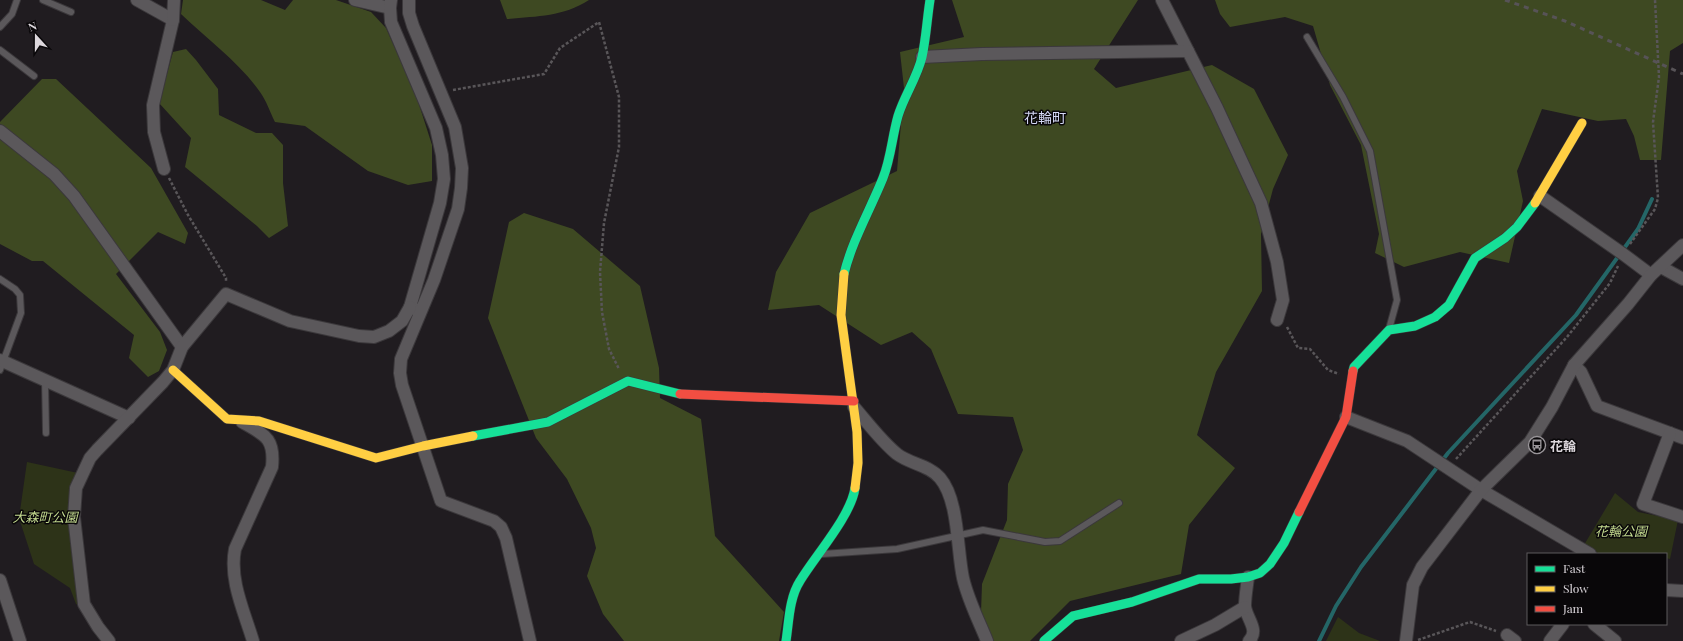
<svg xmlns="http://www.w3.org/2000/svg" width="1683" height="641" viewBox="0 0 1683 641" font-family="'Playfair Display','Noto Sans JP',serif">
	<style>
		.green { fill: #2d3318 }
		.forest { fill: #3e4922 }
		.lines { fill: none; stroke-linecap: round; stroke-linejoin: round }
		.stream { stroke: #246667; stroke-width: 4 }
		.lane-casing { stroke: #3b383b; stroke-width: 8 }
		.street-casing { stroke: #3b383b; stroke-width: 14 }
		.fast-casing { stroke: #3b383b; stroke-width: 10 }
		.slow-casing { stroke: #3b383b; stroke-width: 10 }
		.jam-casing { stroke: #3b383b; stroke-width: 10 }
		.path { stroke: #595659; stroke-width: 2.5; stroke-dasharray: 3 2; stroke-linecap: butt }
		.lane { stroke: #5b585b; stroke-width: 6 }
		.street { stroke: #5b585b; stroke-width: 12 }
		.fast { stroke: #16e098; stroke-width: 9 }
		.slow { stroke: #ffcf43; stroke-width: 9 }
		.jam { stroke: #f24e42; stroke-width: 9 }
		.rail { stroke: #575357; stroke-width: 3; stroke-dasharray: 5 5; stroke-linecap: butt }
		.labels { text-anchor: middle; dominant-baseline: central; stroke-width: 3; stroke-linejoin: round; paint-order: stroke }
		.poi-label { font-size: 13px; font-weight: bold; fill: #dcd7dc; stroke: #090709; text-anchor: start }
		.park-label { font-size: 13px; font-style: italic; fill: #c3da8f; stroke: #090709 }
		.neighbourhood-label { font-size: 14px; fill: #d5d9f6; stroke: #090709 }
	</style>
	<rect width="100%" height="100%" fill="#201c20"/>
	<!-- green -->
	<g class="green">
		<path d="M27 462 78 473 82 607 76 604 70 588 34 564 19 518Z"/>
		<path d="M1615 493 1638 512 1678 520 1670 559 1666 558V554H1600L1584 545Z"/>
		<path d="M1338 617 1359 633 1380 641H1326Z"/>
	</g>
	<!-- forest -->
	<g class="forest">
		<path d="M183 0H261L285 10 293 0H336L371 12 386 28 416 95 432 145V181L408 185 368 171 305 126 275 122C270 112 266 100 260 92 239 62 208 40 181 14Z"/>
		<path d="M500 0H589C562 17 538 16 507 19Z"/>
		<path d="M952 0H1138L1094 69 1116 88 1212 65 1254 89 1288 155 1273 189 1261 234 1262 291 1216 372 1197 435 1235 468 1189 525 1181 574 1070 601 1030 641H980L982 584 1007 520 1008 484 1023 450 1013 417 958 414 931 349 912 332 881 345 819 305 768 310 776 272 810 213 897 171 904 88 900 52 964 37Z"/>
		<path d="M1215 0H1683V43L1670 51 1661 160H1640L1634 136 1626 119 1598 121 1542 109 1517 171 1523 201 1509 263 1460 252 1404 267 1375 253 1379 234 1361 145 1330 85 1313 26 1285 17 1230 27 1220 14Z"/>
		<path d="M186 49 196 60 218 89 219 115 256 133H272L283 145V183L288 226 269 238 257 226 185 167 191 138 159 103 173 52Z"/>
		<path d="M42 79H56L151 168 188 233 185 244 158 232 116 274 160 332 167 350 159 371 148 377 129 358 134 335 43 261H32L0 244V122Z"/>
		<path d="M524 213 573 229 640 286 659 368 660 398 701 419 715 536 784 612 779 641H624L603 614 587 576 596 548 591 528 567 479 536 438 488 318 509 222Z"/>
	</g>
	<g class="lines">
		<!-- stream -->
		<path class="stream" d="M1319 641 1336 606 1361 567 1448 453 1576 315 1638 229 1652 199"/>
		<!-- lane casing -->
		<g class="lane-casing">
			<g id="lane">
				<path d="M43 0 71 12"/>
				<path d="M0 27 12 14 17 0"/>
				<path d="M1307 37 1343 97 1370 151 1397 300 1389 329"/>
				<path d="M0 50 34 76"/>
				<path d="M0 279 15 289 20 295 21 313 0 370"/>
				<path d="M45 380 46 433"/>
				<path d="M822 554 897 549 983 530 1045 542 1060 541 1119 503"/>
			</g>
		</g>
		<!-- street casing -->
		<g class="street-casing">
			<g id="street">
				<path d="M137 0 173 20 153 105 154 132 164 169"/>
				<path d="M355 0 390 8"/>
				<path d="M391 0 390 8 391 22 436 128 442 155 444 179 440 203 410 307 417 310"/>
				<path d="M409 0V13L413 26 455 127 462 168 461 188 458 209 434 280 401 359 400 373 402 385 441 501 494 521 501 527 506 538 530 641"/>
				<path d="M1162 0 1217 108 1261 203 1277 262 1283 300 1277 320"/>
				<path d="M173 20 174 0"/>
				<path d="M922 57 982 54 1188 51"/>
				<path d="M0 131 54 174 74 196 182 347"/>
				<path d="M1540 196 1623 254 1651 275"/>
				<path d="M1661 267 1683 279"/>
				<path d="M0 360 129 418"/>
				<path d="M1574 365 1581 372 1597 406 1683 438"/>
				<path d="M854 407C868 423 881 441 897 454 910 464 929 465 940 478 959 500 957 551 963 578 968 600 979 621 987 641"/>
				<path d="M1346 417 1407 441 1481 490 1590 554"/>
				<path d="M242 422C265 435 275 438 272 467L235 549C229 580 244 611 253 641"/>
				<path d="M1670 433 1643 504 1683 517"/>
				<path d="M1248 577C1247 586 1245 597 1245 606 1246 618 1260 630 1249 641"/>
				<path d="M0 580 20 641"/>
				<path d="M1666 590 1683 591"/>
				<path d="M1594 624 1615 641"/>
				<path d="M1507 635 1515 641"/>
				<path d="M109 641 98 627 84 604 74 517 76 488 90 458 97 450 163 382 173 370 182 347 226 294 290 321 359 336 374 337 389 331 402 321 410 307"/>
				<path d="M1181 641 1215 625 1245 607"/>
				<path d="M1406 641 1413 585 1422 567 1481 490 1530 442 1552 407 1574 365 1628 304 1651 275 1683 245"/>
				<path d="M1550 641 1563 624"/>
			</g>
		</g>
		<!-- fast casing -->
		<g class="fast-casing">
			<g id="fast">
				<path d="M844 274C852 241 870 210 883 178 891 158 892 137 898 116 904 96 917 78 922 57 926 39 927 19 930 0"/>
				<path d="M1353 371 1354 367 1389 330 1415 326 1435 317 1449 305 1475 258 1505 238 1517 227 1535 203"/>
				<path d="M473 436 548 422 628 381 680 394"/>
				<path d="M786 641C789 622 789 598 800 581 815 556 851 516 855 488"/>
				<path d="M1044 641 1073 616 1132 602 1199 579H1231L1248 577 1260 573 1270 564 1284 543 1299 512"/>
			</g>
		</g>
		<!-- slow casing -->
		<g class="slow-casing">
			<g id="slow">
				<path d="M1535 203 1582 123"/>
				<path d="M844 274 841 315 857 432 858 463 855 488"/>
				<path d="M173 370 227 419 259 421 376 458 423 446 473 436"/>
			</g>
		</g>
		<!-- jam casing -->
		<g class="jam-casing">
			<g id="jam">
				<path d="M680 394 854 401"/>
				<path d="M1299 512 1346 417 1353 371"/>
			</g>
		</g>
		<!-- path -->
		<g class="path">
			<path d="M453 90 544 74 560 48 599 22 619 97V147L604 223 600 272 602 312 609 349 619 369"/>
			<path d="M169 178 188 215 226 278V282"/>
			<path d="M1630 244 1655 209 1658 198 1653 122 1659 77 1655 0"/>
			<path d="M1287 327 1298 348 1310 349 1328 370 1339 374"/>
			<path d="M1456 459 1567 337 1610 283 1618 266"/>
			<path d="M1418 640 1470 622 1496 631"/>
		</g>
		<!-- lane -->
		<use href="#lane" class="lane"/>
		<!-- street -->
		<use href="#street" class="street"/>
		<!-- fast -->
		<use href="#fast" class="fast"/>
		<!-- slow -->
		<use href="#slow" class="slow"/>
		<!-- jam -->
		<use href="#jam" class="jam"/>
		<!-- rail -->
		<path class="rail" d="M1505 0 1565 21 1683 74"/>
	</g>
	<!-- icons -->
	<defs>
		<g id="bus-ring" transform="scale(0.9)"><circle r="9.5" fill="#090709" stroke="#9a969a" stroke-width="1.5"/><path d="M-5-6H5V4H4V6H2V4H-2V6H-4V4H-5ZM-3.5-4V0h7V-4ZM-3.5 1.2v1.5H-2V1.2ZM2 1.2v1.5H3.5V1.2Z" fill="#9a969a"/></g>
	</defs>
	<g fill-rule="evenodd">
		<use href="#bus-ring" x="1537" y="445"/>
	</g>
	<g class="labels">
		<!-- poi labels -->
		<g class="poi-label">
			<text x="1550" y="445">花輪</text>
		</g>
		<!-- park labels -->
		<g class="park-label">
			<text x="45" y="516">大森町公園</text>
			<text x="1621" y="530">花輪公園</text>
		</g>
		<!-- neighbourhood labels -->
		<g class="neighbourhood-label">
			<text x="1045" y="117">花輪町</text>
		</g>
	</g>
	<!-- legend -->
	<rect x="1527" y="553" width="140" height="72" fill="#090709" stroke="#5d5a5d"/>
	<rect x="1535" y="566" width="20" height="6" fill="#16e098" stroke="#5d5a5d"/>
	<text x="1563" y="573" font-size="12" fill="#dcd7dc">Fast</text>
	<rect x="1535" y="586" width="20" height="6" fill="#ffcf43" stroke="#5d5a5d"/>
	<text x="1563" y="593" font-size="12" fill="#dcd7dc">Slow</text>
	<rect x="1535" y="606" width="20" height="6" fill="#f24e42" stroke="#5d5a5d"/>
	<text x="1563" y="613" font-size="12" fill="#dcd7dc">Jam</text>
	<!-- north arrow -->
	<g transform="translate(36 36) rotate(339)" stroke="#090709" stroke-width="3" paint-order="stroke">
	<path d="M0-3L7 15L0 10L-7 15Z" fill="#dcd7dc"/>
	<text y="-6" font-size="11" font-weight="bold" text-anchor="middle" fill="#dcd7dc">N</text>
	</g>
</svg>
